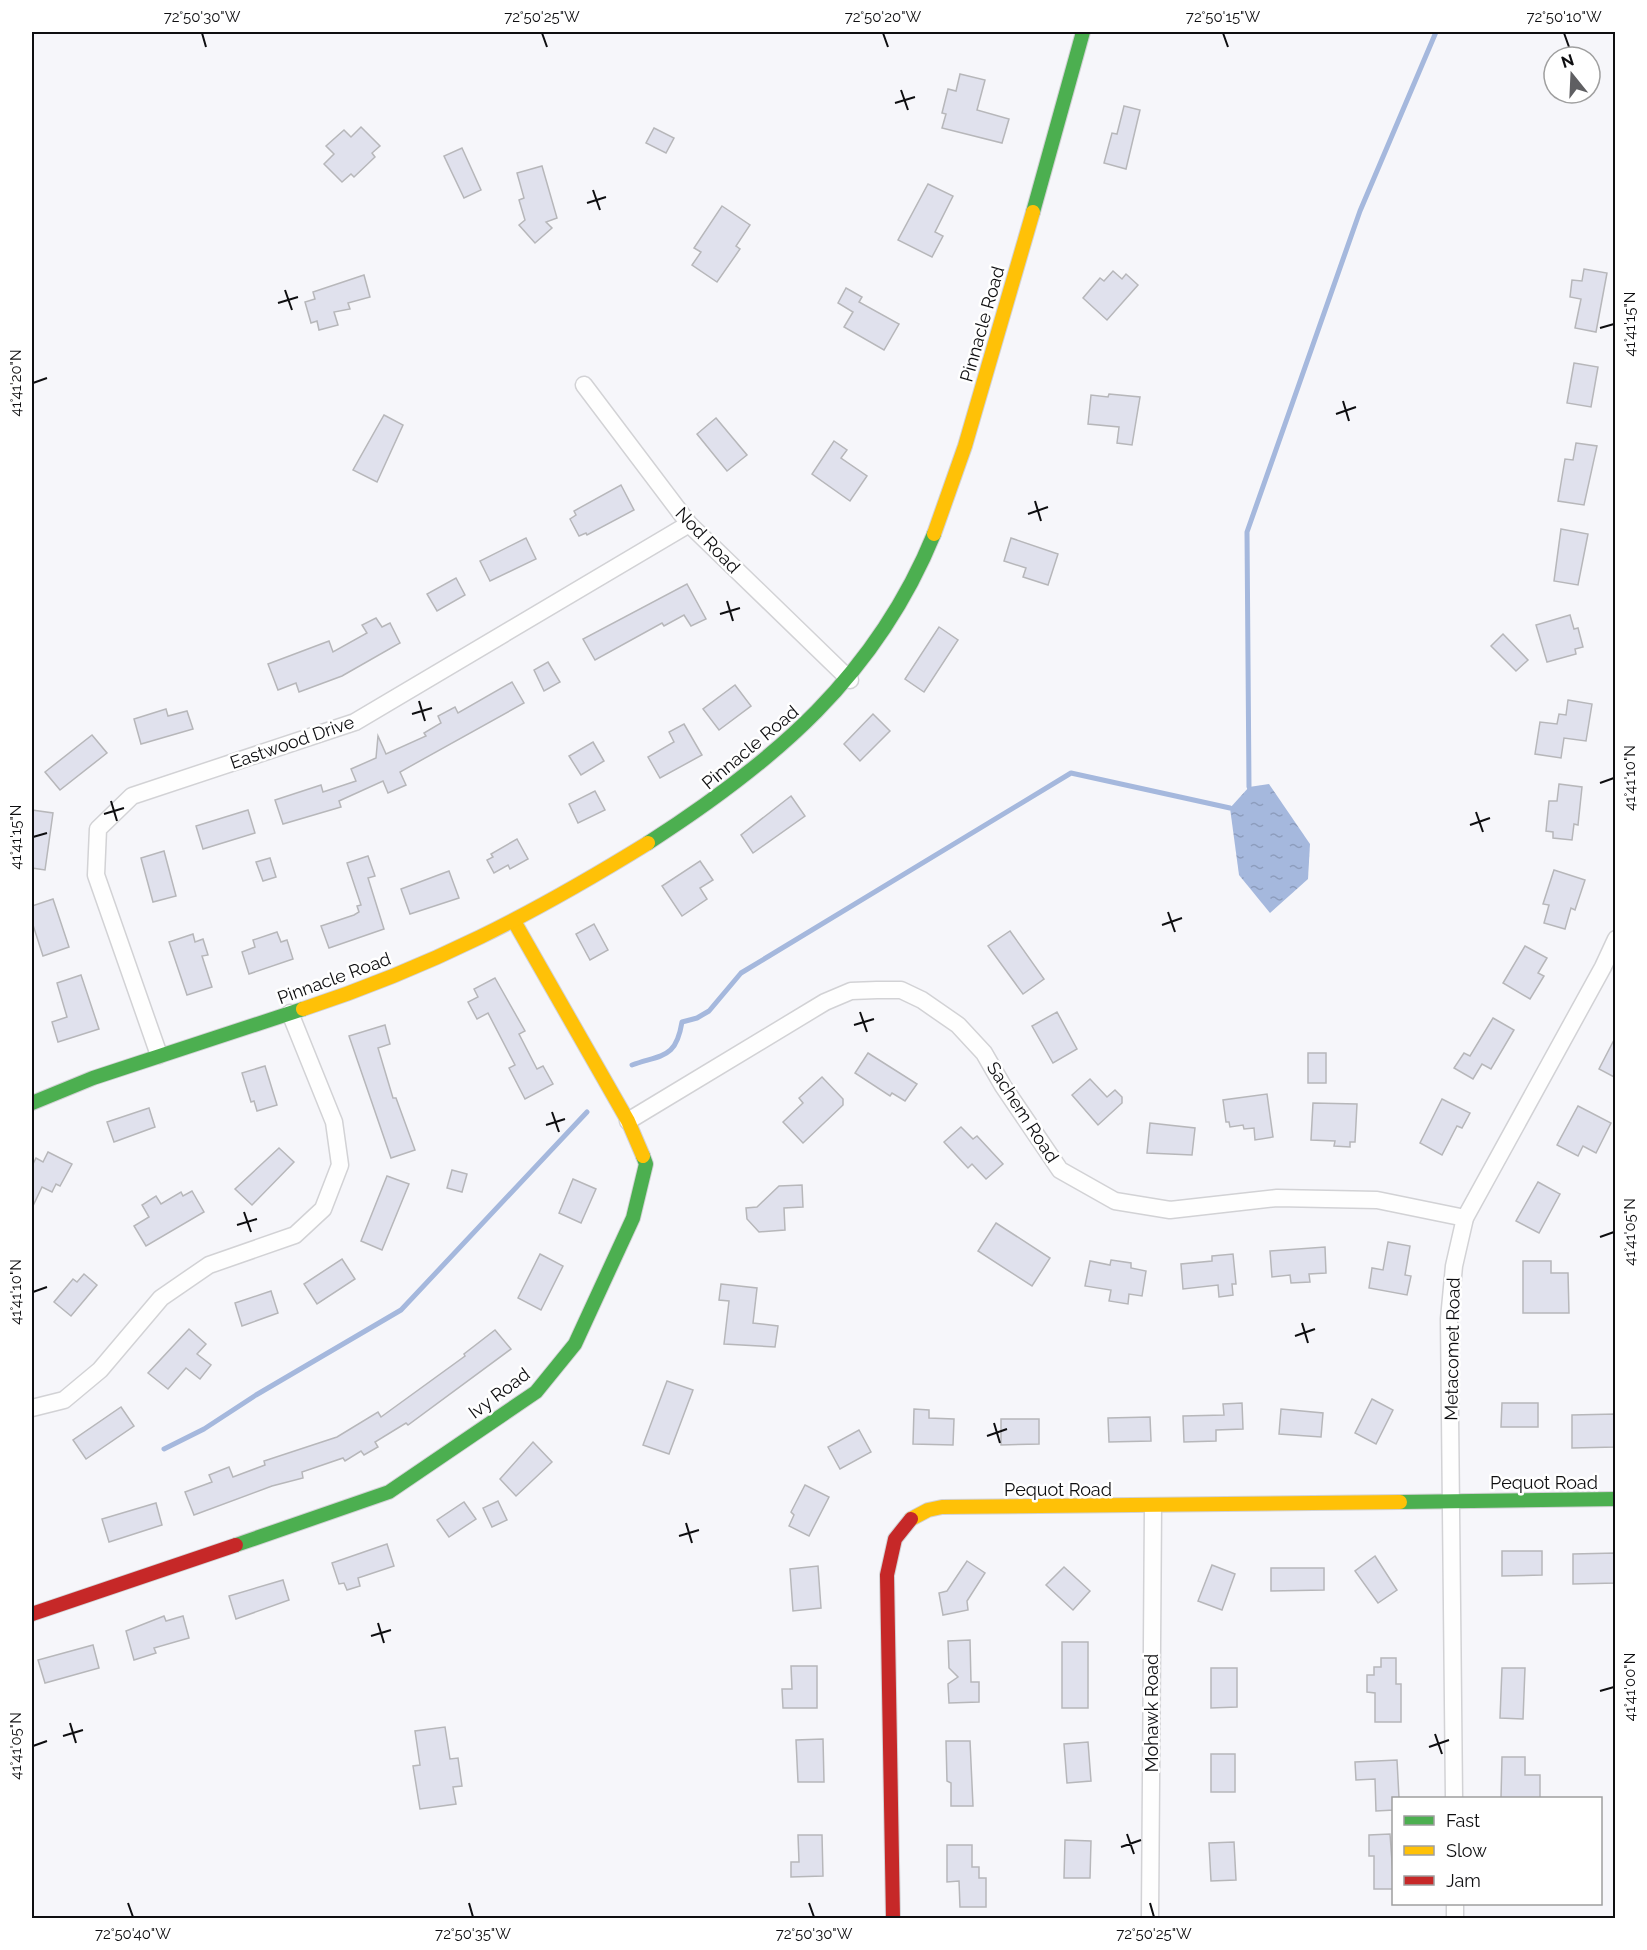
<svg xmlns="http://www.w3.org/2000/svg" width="1647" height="1950" viewBox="0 0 1647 1950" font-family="Raleway,sans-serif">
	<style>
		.water { fill: url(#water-ripples) }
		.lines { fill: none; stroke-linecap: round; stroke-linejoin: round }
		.stream { stroke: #a5b8dd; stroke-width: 5 }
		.building { fill: #e0e1ed; stroke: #b7b7ba; stroke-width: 1.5 }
		.street-casing { stroke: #d2d2d5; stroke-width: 19 }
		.fast-casing { stroke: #d2d2d5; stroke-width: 16 }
		.slow-casing { stroke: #d2d2d5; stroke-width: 16 }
		.jam-casing { stroke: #d2d2d5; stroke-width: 16 }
		.street { stroke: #fefefe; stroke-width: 16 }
		.fast { stroke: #4caf50; stroke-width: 14 }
		.slow { stroke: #ffc107; stroke-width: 14 }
		.jam { stroke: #c62828; stroke-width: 14 }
		.ticks { fill: none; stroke: #0e0e10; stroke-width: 2 }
		.labels { text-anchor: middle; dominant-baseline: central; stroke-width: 5; stroke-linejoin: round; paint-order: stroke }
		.street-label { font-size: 18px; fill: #0e0e10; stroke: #fff }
		.neatline { fill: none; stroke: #0e0e10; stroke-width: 2 }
		.ticks-label { font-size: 15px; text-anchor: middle; fill: #0e0e10 }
	</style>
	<defs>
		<pattern id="water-ripples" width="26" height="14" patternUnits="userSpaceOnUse" patternTransform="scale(1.5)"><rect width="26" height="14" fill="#a5b8dd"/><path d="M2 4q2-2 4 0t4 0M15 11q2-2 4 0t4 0" fill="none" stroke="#8d9dbd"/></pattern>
	</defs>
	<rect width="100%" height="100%" fill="#f6f6fa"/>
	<!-- water -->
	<path class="water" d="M1269 784 1310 844 1308 879 1270 913 1239 875 1230 808 1249 787Z"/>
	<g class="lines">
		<!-- stream -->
		<g class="stream">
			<path d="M1249 787 1247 532 1360 211 1436 32"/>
			<path d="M632 1065C664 1054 676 1058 682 1022L697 1018 709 1011 741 973 1071 773 1230 808"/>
			<path d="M164 1449 204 1429 256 1395 401 1310 587 1112"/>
		</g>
	</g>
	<!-- building -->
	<g class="building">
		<path d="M960 74 985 80 977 110 1009 119 1002 143 942 128 946 114 942 113 948 89 956 91Z"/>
		<path d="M1124 106 1140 110 1126 169 1104 163 1112 133 1117 134Z"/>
		<path d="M361 127 380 146 372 153 375 157 354 177 351 174 342 182 324 164 334 154 326 146 344 130 351 137Z"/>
		<path d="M654 128 674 138 666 153 646 143Z"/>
		<path d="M462 148 481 190 464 198 444 156Z"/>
		<path d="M542 166 557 218 546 222 552 228 535 243 519 225 525 220 519 200 524 198 517 173Z"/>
		<path d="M928 184 953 196 935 232 943 236 932 257 898 240Z"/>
		<path d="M722 206 750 225 736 246 740 249 717 282 692 265 701 252 694 248Z"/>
		<path d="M1584 269 1607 273 1596 332 1575 328 1581 299 1570 297 1572 280 1582 281Z"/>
		<path d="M1113 271 1122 279 1126 274 1138 285 1107 320 1083 298 1100 278 1104 281Z"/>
		<path d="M364 275 370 297 348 303 350 309 334 312 338 325 319 330 317 321 311 323 305 302 315 299 313 292Z"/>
		<path d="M846 288 862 297 859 302 899 324 884 350 844 327 853 312 838 303Z"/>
		<path d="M1574 363 1598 367 1591 407 1567 403Z"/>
		<path d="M1109 394 1140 397 1132 445 1117 443 1119 427 1088 424 1091 395 1108 397Z"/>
		<path d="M384 415 403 425 377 482 353 470Z"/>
		<path d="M716 418 747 455 727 471 697 434Z"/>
		<path d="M834 441 847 450 841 458 867 476 850 501 812 474Z"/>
		<path d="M1576 443 1597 446 1584 505 1558 501 1565 459 1573 460Z"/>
		<path d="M621 485 634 510 587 535 586 533 579 536 570 519 576 515 574 511Z"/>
		<path d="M1561 529 1588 534 1578 585 1554 581Z"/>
		<path d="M526 538 536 559 490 581 480 561Z"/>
		<path d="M1011 538 1058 554 1048 585 1023 577 1026 568 1004 561Z"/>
		<path d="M456 578 465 595 437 611 427 594Z"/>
		<path d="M687 584 706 619 691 626 684 615 664 626 662 623 595 660 583 639Z"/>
		<path d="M1570 615 1574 629 1578 628 1583 647 1575 649 1576 654 1547 662 1536 625Z"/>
		<path d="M376 618 382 627 390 623 400 643 342 676 299 692 296 683 278 690 268 664 329 641 333 652 367 633 362 625Z"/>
		<path d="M939 627 958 640 924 692 905 679Z"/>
		<path d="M1503 634 1528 660 1516 671 1491 646Z"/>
		<path d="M548 662 560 682 544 691 534 670Z"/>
		<path d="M512 682 524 703 400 772 406 785 388 793 383 781 339 801 341 807 283 824 275 800 321 785 323 792 356 781 351 769 376 758 378 736 386 754 426 736 424 733 441 723 438 716 455 707 458 713Z"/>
		<path d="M735 685 751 706 719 730 703 709Z"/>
		<path d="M1568 700 1592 704 1586 741 1564 738 1561 758 1535 754 1540 722 1557 724 1559 714 1566 715Z"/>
		<path d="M166 709 168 716 187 711 193 729 141 744 134 719Z"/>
		<path d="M873 714 890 731 860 761 844 744Z"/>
		<path d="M684 724 702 755 660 778 648 757 674 742 669 732Z"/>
		<path d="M92 735 107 753 60 790 45 772Z"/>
		<path d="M593 742 604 761 581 775 569 756Z"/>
		<path d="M1559 784 1582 787 1578 825 1574 824 1572 840 1553 838V832L1546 831 1549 801H1557Z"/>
		<path d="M595 791 605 810 578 823 569 804Z"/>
		<path d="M791 796 805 816 753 853 741 835Z"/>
		<path d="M32 810 53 813 45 870 32 868Z"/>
		<path d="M248 810 255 833 203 849 196 826Z"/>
		<path d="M517 839 528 859 510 869 508 865 494 873 487 860 493 857 491 854Z"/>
		<path d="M164 851 176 896 153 902 141 858Z"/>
		<path d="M368 856 375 876 368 878 384 929 329 948 321 926 354 915 359 912 357 906 361 905 347 863Z"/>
		<path d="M270 858 276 877 263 881 256 862Z"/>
		<path d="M700 861 713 880 700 888 707 899 682 916 662 886Z"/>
		<path d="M1554 870 1585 880 1575 910 1571 908 1565 929 1544 923 1549 905 1543 904Z"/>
		<path d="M449 871 459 898 410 914 401 889Z"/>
		<path d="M53 899 69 947 43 956 32 922V906Z"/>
		<path d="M594 924 608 950 590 960 576 934Z"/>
		<path d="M1010 931 1044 979 1023 994 988 946Z"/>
		<path d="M277 932 281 942 287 940 293 959 249 974 242 952 255 947 253 940Z"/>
		<path d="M193 934 195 942 203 939 208 955 202 956 212 987 187 995 169 942Z"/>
		<path d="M1525 946 1547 958 1538 973 1544 976 1530 999 1503 983Z"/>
		<path d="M81 975 99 1029 58 1042 52 1022 67 1017 57 983Z"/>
		<path d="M495 978 525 1031 519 1034 537 1069 543 1066 553 1084 525 1099 509 1068 515 1065 488 1013 477 1019 468 1002 478 997 474 989Z"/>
		<path d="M1057 1012 1077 1049 1053 1063 1032 1026Z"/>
		<path d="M1493 1018 1514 1030 1491 1069 1482 1064 1473 1079 1454 1068 1464 1053 1470 1056Z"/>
		<path d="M385 1025 390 1044 378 1048 393 1098H396L415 1150 391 1158 349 1036Z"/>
		<path d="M1616 1036V1078L1599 1069Z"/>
		<path d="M868 1053 917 1084 905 1101 892 1093 890 1096 855 1073Z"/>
		<rect x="1308" y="1053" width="18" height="30"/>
		<path d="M265 1066 277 1105 257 1111 254 1101 251 1102 242 1073Z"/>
		<path d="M822 1077 843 1099V1105L803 1143 783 1122 803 1103 799 1098Z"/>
		<path d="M1090 1079 1107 1097 1115 1090 1122 1097V1103L1098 1125 1072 1095Z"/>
		<path d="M1267 1094 1273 1137 1255 1140 1254 1128 1244 1129 1243 1125 1230 1127 1229 1122H1226L1223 1100Z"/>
		<path d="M1442 1099 1470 1113 1462 1128 1457 1126 1442 1155 1420 1143Z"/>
		<path d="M1313 1103 1357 1104 1355 1142H1350V1147L1334 1146 1335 1141 1311 1140Z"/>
		<path d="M1578 1106 1611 1123 1596 1153 1583 1146 1578 1156 1557 1145Z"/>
		<path d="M149 1108 155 1127 114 1142 107 1122Z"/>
		<path d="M1150 1123 1195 1128 1192 1155 1147 1153Z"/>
		<path d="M961 1127 973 1139 977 1136 1003 1164 986 1179 972 1164 968 1168 944 1142Z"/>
		<path d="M279 1148 294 1162 252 1205 235 1189Z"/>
		<path d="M48 1152 72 1164 60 1186 56 1184 52 1192 42 1187 32 1208V1166L36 1158 43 1162Z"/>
		<path d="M452 1170 467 1174 462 1192 447 1188Z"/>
		<path d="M387 1176 409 1184 382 1250 361 1241Z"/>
		<path d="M573 1179 596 1189 581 1223 559 1213Z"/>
		<path d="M1538 1182 1560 1194 1539 1233 1516 1221Z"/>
		<path d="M802 1185 803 1207 784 1208 785 1230 759 1232 747 1219 746 1208 757 1207 779 1186Z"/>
		<path d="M192 1191 204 1212 146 1246 134 1226 149 1217 142 1205 156 1196 161 1204 181 1192 183 1196Z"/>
		<path d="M996 1223 1050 1258 1032 1286 978 1251Z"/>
		<path d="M1388 1242 1410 1246 1405 1275 1411 1276 1407 1295 1369 1288 1372 1268 1383 1270Z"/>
		<path d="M1325 1247 1326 1273 1309 1274 1310 1282 1291 1283 1290 1275 1272 1277 1270 1251Z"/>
		<path d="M540 1254 563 1266 541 1310 518 1298Z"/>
		<path d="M1233 1254 1236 1284H1232L1233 1295 1219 1297 1218 1285 1183 1289 1181 1264 1212 1261V1256Z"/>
		<path d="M342 1259 355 1279 317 1304 304 1284Z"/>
		<path d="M1111 1260 1131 1263V1268L1146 1271 1142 1296 1129 1294 1128 1304 1109 1301 1111 1290 1085 1286 1090 1261 1110 1265Z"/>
		<path d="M1523 1261H1551V1273H1568L1569 1313H1523Z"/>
		<path d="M84 1274 97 1285 71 1316 54 1302 73 1279 77 1282Z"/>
		<path d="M721 1284 757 1288 753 1323 778 1326 775 1347 724 1344 729 1301 719 1300Z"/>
		<path d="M271 1291 278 1313 242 1326 235 1303Z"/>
		<path d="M189 1329 206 1344 197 1354 211 1365 200 1379 186 1368 168 1389 148 1373Z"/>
		<path d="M495 1330 511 1349 408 1425 406 1423 375 1442 378 1447 364 1455 361 1451 345 1461 343 1458 302 1472 303 1478 272 1486 194 1515 185 1492 212 1482 209 1475 229 1467 233 1477 265 1465 264 1461 337 1437 378 1412 381 1417 465 1356 464 1354Z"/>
		<path d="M667 1381 693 1390 669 1454 643 1445Z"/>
		<path d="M1372 1399 1393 1410 1376 1444 1355 1433Z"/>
		<path d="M1242 1403 1243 1429 1216 1430V1441L1184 1442 1183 1416 1224 1415 1223 1404Z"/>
		<path d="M1502 1403H1538V1427H1501Z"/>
		<path d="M121 1407 134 1426 86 1459 73 1440Z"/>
		<path d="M914 1409 929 1410V1418L954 1419 953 1445 913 1444Z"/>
		<path d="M1281 1409 1323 1413 1321 1437 1279 1434Z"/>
		<path d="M1616 1414V1447L1572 1448V1415Z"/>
		<path d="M1150 1417 1151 1441 1109 1442 1108 1418Z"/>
		<path d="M1001 1419H1039V1444L1001 1445Z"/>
		<path d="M859 1430 871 1452 840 1469 828 1447Z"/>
		<path d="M533 1442 552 1462 516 1496 500 1479Z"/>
		<path d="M805 1485 829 1497 809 1536 789 1526 794 1515 791 1512Z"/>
		<path d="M498 1501 507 1520 492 1527 483 1508Z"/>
		<path d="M464 1502 476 1519 449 1537 437 1520Z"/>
		<path d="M156 1503 162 1525 109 1542 102 1519Z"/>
		<path d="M387 1544 394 1566 358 1578 360 1586 347 1590 344 1583 339 1584 332 1563Z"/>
		<path d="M1502 1551H1542V1575L1502 1576Z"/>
		<path d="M1616 1553V1583L1573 1584V1554Z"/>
		<path d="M1375 1556 1397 1590 1378 1603 1355 1571Z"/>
		<path d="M967 1561 985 1573 967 1601 968 1610 943 1615 939 1593 947 1591Z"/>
		<path d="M1212 1565 1235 1574 1222 1610 1198 1601Z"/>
		<path d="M818 1566 821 1608 793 1611 790 1569Z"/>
		<path d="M1064 1567 1090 1591 1073 1610 1046 1585Z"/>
		<path d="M1271 1568H1324V1590L1271 1591Z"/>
		<path d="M283 1580 289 1600 236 1619 229 1596Z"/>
		<path d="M164 1616 166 1621 183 1616 189 1638 154 1648 156 1653 134 1660 126 1631Z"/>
		<path d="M970 1640 971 1682H979V1702L949 1703 948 1684 958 1677 949 1668 948 1641Z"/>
		<rect x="1062" y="1642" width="26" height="66"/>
		<path d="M93 1645 99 1668 45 1683 38 1660Z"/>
		<path d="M1381 1658H1396V1684H1401V1722H1375V1693L1367 1692V1675H1374V1667H1381Z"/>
		<path d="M791 1666H817V1708H783L782 1689H792Z"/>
		<path d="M1211 1668H1237V1707L1211 1708Z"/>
		<path d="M1502 1668H1525L1523 1719 1500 1718Z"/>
		<path d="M445 1727 450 1759 458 1758 462 1786 453 1787 456 1804 420 1809 413 1766 420 1765 415 1731Z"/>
		<path d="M823 1739 824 1782H798L796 1740Z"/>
		<path d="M946 1741H970L973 1806H951V1783L947 1781Z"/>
		<path d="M1088 1742 1091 1781 1067 1783 1064 1744Z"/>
		<rect x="1211" y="1754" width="24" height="38"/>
		<path d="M1502 1757H1525V1775H1540V1798H1501Z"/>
		<path d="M1397 1760 1399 1798H1394V1810L1376 1811 1375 1779 1356 1780 1355 1762Z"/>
		<path d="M1390 1834 1394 1889H1374V1856H1369V1835Z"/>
		<path d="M798 1835H822L823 1876 791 1877V1862H799Z"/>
		<path d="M1065 1840 1091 1841 1090 1878H1064Z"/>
		<path d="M1234 1842 1236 1880 1211 1881 1209 1843Z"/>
		<path d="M947 1845H972V1867H979V1878H986V1907H960L959 1881 947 1882Z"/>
	</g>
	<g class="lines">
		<!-- street casing -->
		<g class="street-casing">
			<g id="street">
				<path d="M584 385 689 524 850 680"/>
				<path d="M159 1055 96 875 98 829 132 796 355 722 689 524"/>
				<path d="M628 1121 825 1002 851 991 877 990H901L922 1000 958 1025 984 1053 1003 1086 1060 1170 1115 1201 1170 1210 1277 1198 1377 1200 1465 1218"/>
				<path d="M32 1408 64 1400 100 1370 161 1298 209 1265 295 1235 323 1209 340 1165 334 1122 290 1013"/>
				<path d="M1454 1798 1449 1319 1454 1266 1465 1218 1603 967 1616 939"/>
				<path d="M1455 1904V1918"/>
				<path d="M1150 1918 1153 1507"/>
			</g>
		</g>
		<!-- fast casing -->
		<g class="fast-casing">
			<g id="fast">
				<path d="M1033 212 1083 32"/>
				<path d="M648 843C774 762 876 676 934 534"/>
				<path d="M32 1103 93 1078 303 1009"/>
				<path d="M1400 1502 1616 1499"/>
				<path d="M236 1545 389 1492 536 1392 575 1344 633 1218 646 1164 643 1156"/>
			</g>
		</g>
		<!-- slow casing -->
		<g class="slow-casing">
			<g id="slow">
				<path d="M934 534 965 446 1033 212"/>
				<path d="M515 923 628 1121 643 1156"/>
				<path d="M303 1009C431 967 533 914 648 843"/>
				<path d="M911 1519 928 1510 942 1507 1400 1502"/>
			</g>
		</g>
		<!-- jam casing -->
		<g class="jam-casing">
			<g id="jam">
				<path d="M32 1614 236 1545"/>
				<path d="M893 1918 887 1575 895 1539 911 1519"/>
			</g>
		</g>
		<!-- street -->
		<use href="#street" class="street"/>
		<!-- fast -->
		<use href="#fast" class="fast"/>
		<!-- slow -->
		<use href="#slow" class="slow"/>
		<!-- jam -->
		<use href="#jam" class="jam"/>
	</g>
	<!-- ticks -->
	<path class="ticks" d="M202 33 206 47M542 33 547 47M883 33 888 47M1223 33 1228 47M1564 33 1569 47M901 90 908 110M895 103 915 97M593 190 600 210M587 203 606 197M285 290 292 310M278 303 298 297M1600 328 1614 324M33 383 47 378M1343 401 1349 421M1336 414 1356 407M1035 501 1041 521M1028 514 1048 507M727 601 733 621M720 614 740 608M419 701 425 721M412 714 432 708M1600 783 1614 778M111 801 117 821M1476 812 1483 832M104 814 124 808M1470 825 1490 818M33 837 47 833M1168 912 1175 932M1162 925 1182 918M860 1012 867 1032M854 1025 874 1019M552 1112 559 1132M546 1125 565 1119M244 1212 251 1232M237 1225 257 1219M1600 1237 1614 1232M33 1292 47 1287M1302 1323 1308 1343M1295 1336 1315 1329M994 1423 1000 1443M987 1436 1007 1429M686 1523 692 1543M679 1536 699 1530M378 1623 384 1643M371 1636 391 1630M1600 1691 1614 1687M70 1723 76 1743M1435 1734 1442 1754M63 1736 83 1730M33 1746 47 1741M1429 1747 1449 1740M1127 1834 1134 1854M1121 1847 1141 1840M128 1903 133 1917M469 1903 473 1917M809 1903 814 1917M1150 1903 1154 1917"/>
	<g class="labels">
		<!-- street labels -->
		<g class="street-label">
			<text transform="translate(982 324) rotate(-74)">Pinnacle Road</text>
			<text transform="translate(708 540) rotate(46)">Nod Road</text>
			<text transform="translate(292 742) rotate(-19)">Eastwood Drive</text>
			<text transform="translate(750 747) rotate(-40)">Pinnacle Road</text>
			<text transform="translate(334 978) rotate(-20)">Pinnacle Road</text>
			<text transform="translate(1023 1112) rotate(57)">Sachem Road</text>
			<text transform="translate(1452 1349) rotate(-89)">Metacomet Road</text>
			<text transform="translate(499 1393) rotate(-37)">Ivy Road</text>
			<text x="1544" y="1482">Pequot Road</text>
			<text x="1058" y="1489">Pequot Road</text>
			<text transform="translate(1151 1713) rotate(-90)">Mohawk Road</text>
		</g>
	</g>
	<!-- border -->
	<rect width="1647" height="1950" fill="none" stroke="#ffffff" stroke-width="66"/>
	<!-- legend -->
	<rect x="1392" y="1797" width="210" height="108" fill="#ffffff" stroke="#9f9f9f" stroke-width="1.5"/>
	<rect x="1404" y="1816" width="30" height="9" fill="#4caf50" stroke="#9f9f9f" stroke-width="1.5"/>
	<text x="1446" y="1827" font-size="18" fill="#0e0e10">Fast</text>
	<rect x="1404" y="1846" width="30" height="9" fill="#ffc107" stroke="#9f9f9f" stroke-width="1.5"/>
	<text x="1446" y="1857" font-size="18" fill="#0e0e10">Slow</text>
	<rect x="1404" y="1876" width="30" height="9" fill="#c62828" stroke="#9f9f9f" stroke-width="1.5"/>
	<text x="1446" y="1887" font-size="18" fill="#0e0e10">Jam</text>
	<!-- north arrow -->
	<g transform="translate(1572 75) rotate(342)"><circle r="28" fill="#ffffff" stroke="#9f9f9f" stroke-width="1.5"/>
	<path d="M0-4.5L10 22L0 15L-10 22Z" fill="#5f5f62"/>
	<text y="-9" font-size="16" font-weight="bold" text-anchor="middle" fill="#0e0e10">N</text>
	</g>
	<rect x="33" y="33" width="1581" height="1884" class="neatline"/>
	<g class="ticks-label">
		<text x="202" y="22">72°50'30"W</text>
		<text x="542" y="22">72°50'25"W</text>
		<text x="883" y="22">72°50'20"W</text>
		<text x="1223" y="22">72°50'15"W</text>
		<text x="1564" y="22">72°50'10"W</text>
		<text transform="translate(1630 324) rotate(-90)" y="5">41°41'15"N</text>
		<text transform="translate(16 383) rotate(-90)" y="5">41°41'20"N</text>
		<text transform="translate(1630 778) rotate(-90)" y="5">41°41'10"N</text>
		<text transform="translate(16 837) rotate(-90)" y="5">41°41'15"N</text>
		<text transform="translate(1630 1232) rotate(-90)" y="5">41°41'05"N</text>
		<text transform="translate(16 1292) rotate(-90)" y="5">41°41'10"N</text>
		<text transform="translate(1630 1687) rotate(-90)" y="5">41°41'00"N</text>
		<text transform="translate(16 1746) rotate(-90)" y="5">41°41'05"N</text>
		<text x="133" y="1939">72°50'40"W</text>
		<text x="473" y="1939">72°50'35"W</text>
		<text x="814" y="1939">72°50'30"W</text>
		<text x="1154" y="1939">72°50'25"W</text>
	</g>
</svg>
